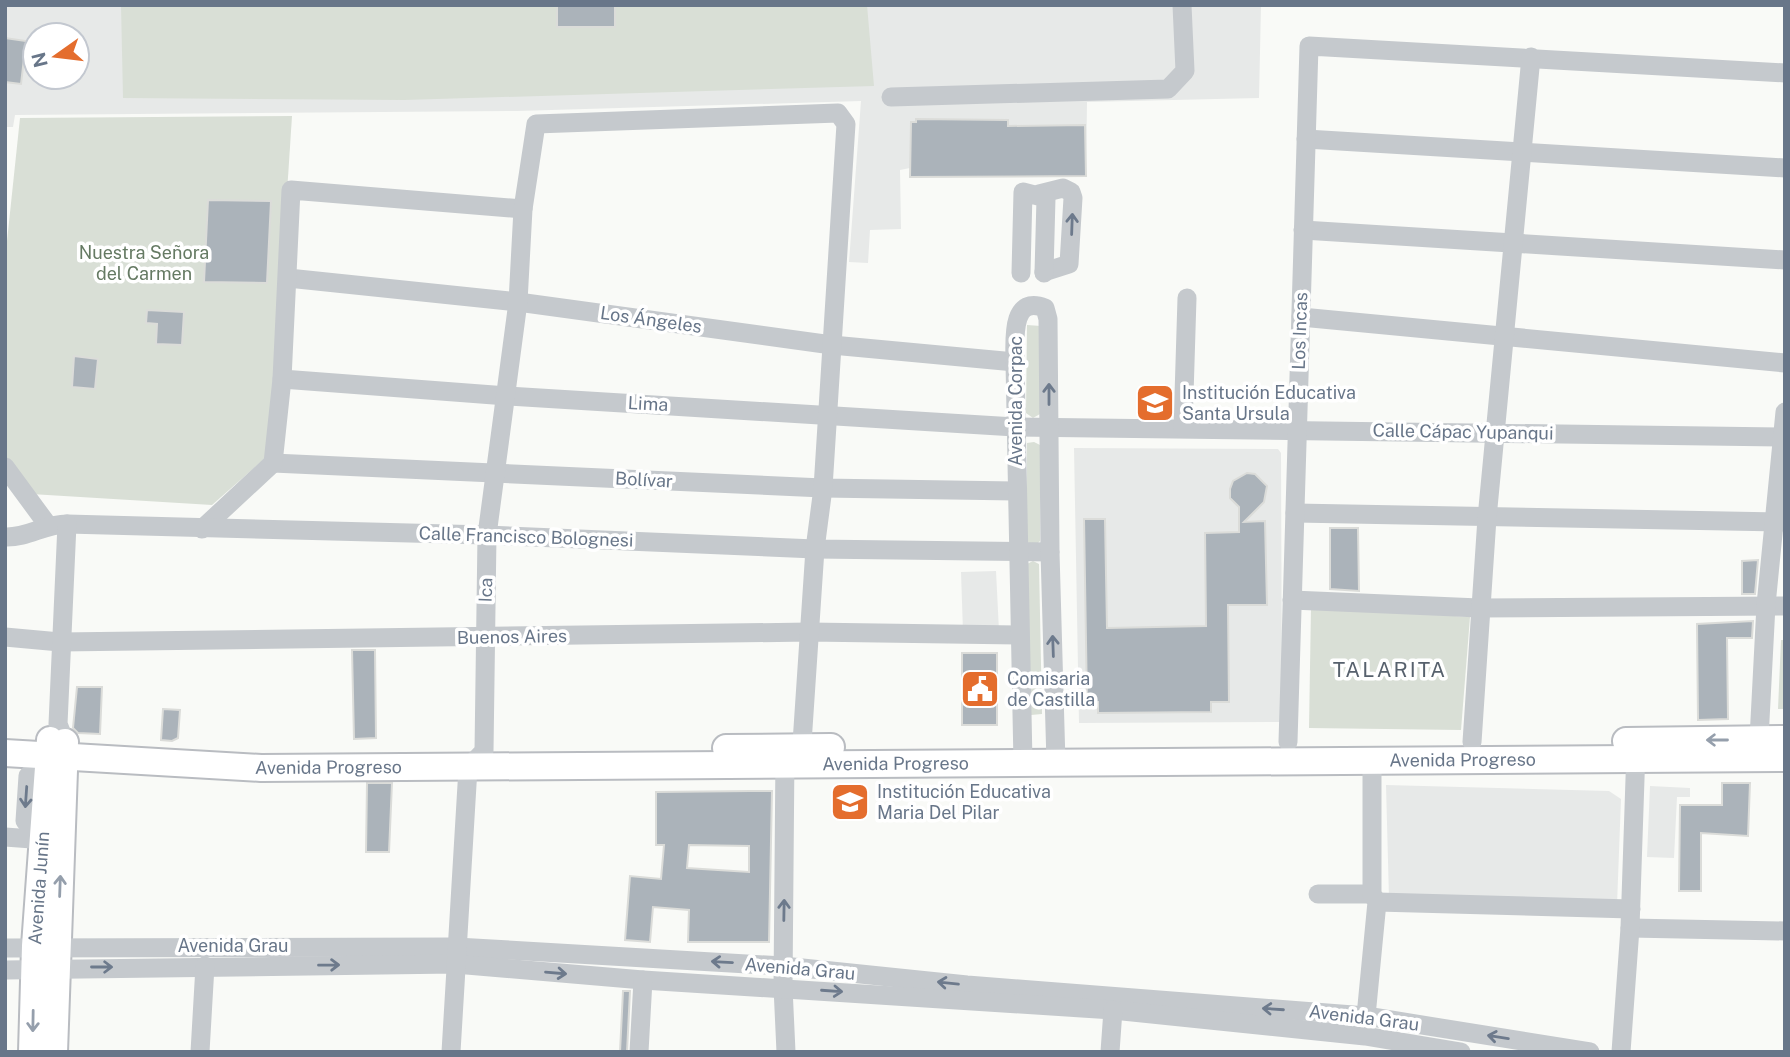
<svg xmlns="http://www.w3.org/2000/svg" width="1790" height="1057" viewBox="0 0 1790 1057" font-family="'Public Sans',sans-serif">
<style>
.built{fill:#e7e9e8;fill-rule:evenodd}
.green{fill:#d9dfd6}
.building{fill:#abb3ba;stroke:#dbdcd9;stroke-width:2;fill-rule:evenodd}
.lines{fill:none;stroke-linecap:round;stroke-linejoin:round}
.major-casing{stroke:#b9bcc1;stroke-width:30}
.minor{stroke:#c5c9cd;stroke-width:19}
.major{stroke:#fff;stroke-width:26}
.oneway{stroke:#6d7a8c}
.oneway2{stroke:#959fac}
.labels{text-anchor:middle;stroke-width:7;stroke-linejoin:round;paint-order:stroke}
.park-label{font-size:18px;fill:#657a63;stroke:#fff}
.street-label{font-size:18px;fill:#687689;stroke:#fff}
.poi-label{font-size:18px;fill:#687689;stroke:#fff;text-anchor:start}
.quarter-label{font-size:21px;letter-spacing:2px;fill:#57616d;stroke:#fff}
</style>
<rect width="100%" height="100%" fill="#f9faf7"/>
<g class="built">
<path d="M 5,5 L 1261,5 L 1259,98 L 1087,102 L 1086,176 L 910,177 L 910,168 L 900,170 L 901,229 L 870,230 L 868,263 L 849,262 L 861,101 L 517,111 L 15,115 L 13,127 L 5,127 ZM 35,35 L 77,35 L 77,77 L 35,77 Z"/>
<polygon points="1074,448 1278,449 1281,453 1282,722 1079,723"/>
<polygon points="996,571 999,631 963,632 961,572"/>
<polygon points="1386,785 1609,791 1621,799 1617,905 1389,899"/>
<polygon points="1650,786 1690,788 1690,797 1677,797 1674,858 1647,857"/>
</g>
<g class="green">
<polygon points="121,5 867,5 874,86 404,100 123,98"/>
<polygon points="292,116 270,454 212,505 31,494 5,457 5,260 20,118"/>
<polygon points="1027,325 1041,326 1040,414 1033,418 1026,413"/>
<polygon points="1034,442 1040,445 1040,541 1036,545 1027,542 1027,443"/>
<polygon points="1033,561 1039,564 1042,714 1031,715 1027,564"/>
<polygon points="1311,607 1470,617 1461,730 1309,728"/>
<polygon points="1781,640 1785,640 1785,709 1778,709"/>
</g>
<g class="building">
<rect x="557" y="5" width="58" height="22"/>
<polygon points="5,38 26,41 21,84 5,82"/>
<polygon points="916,119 1008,120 1008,126 1085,125 1086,176 910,177 911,122 916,122"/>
<polygon points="208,200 271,201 267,283 204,282"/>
<polygon points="147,310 184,312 182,345 156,344 157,324 146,323"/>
<polygon points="74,356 98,359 95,389 72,387"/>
<polygon points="1247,473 1255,474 1267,486 1264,502 1244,522 1265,521 1267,605 1228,605 1229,702 1211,702 1211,712 1098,713 1098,702 1087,703 1084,519 1105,519 1107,628 1206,626 1205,533 1239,532 1239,507 1230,498 1230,489 1233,481"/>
<polygon points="1330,528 1358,528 1359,591 1330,589"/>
<polygon points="1758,560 1755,594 1742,594 1742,561"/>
<polygon points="1753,621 1752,638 1727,638 1728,719 1698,720 1697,624"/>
<polygon points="352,650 375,650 376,738 354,739"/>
<rect x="962" y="653" width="35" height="72"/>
<polygon points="77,687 102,687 100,734 78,733 73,728"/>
<polygon points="163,709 180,710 178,738 172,741 161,740"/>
<polygon points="367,783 392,783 389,852 366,852"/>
<polygon points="1722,783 1750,783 1748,836 1701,833 1701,891 1679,891 1680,805 1722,805"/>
<path d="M 750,791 L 772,791 L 769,942 L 688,942 L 689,910 L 653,907 L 650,942 L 625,940 L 630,876 L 661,879 L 664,845 L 656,845 L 656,792 ZM 689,845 L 749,846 L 749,872 L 687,868 Z"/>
<polygon points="623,991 630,991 627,1052 620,1052"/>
</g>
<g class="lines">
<g class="major-casing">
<g id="major">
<polyline points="1626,741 1785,739"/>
<polyline points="726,748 831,747"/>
<path id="s1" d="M 5,753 L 261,768 L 1785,758"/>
<path id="s2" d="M 32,1052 L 35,946 L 50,740"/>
<polyline points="54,1052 65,742"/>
</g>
</g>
<g class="minor">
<polyline points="891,97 1168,89 1185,71 1182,5"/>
<polyline points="1306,139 1785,168"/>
<polyline points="1039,194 1063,188 1071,192 1073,198 1069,264 1044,272"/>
<polyline points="1303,230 1785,260"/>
<polyline points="1021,273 1023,192 1046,198 1044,273"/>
<polyline points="288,278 518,302 832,345 1015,362"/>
<polyline points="1301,317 1785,363"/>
<polyline points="282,379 507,396 1015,427 1785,437"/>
<polyline points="1183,428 1187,298"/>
<polyline points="273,463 823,488 1015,491"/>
<polyline points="5,467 47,524"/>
<polyline points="1295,513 1785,522"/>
<polyline points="202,529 273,463 282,379 291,190 523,209"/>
<path d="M 5,537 C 28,538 44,524 67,524 L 487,535 L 815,549 L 1050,552"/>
<polyline points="1292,600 1479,608 1785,606"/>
<polyline points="5,637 60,642 809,632 1019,635"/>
<polyline points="1759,739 1766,605 1785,412"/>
<polyline points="65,742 58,724 67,524"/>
<polyline points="1288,742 1309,46 1785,73"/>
<polyline points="1472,742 1487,518 1531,57"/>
<polyline points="785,752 783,987 786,1052"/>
<path d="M 1023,763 L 1015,362 C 1015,342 1010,294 1045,308 L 1048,319 L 1050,552 L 1056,763"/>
<polyline points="5,837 46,840"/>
<polyline points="41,840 25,821 28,776 48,757"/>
<polyline points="1318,894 1372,894"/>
<polyline points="1377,902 1631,909"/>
<polyline points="1630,928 1785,931"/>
<polyline points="5,948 456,947 783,966 967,985 1366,1016 1590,1052"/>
<polyline points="5,970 455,964 643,980 1113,1010 1365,1036 1461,1052"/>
<polyline points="1366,1016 1377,902 1372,894 1372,759"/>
<polyline points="200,1052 205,966"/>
<polyline points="451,1052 468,768 484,751 487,535 518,302 523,209 536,124 838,113 846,124 823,488 815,549 801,758"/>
<polyline points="639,1052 643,980"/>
<polyline points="1110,1052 1113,1010"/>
<polyline points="1621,1052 1630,928 1636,749"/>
</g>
<use href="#major" class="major"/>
</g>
<defs><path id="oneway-shaft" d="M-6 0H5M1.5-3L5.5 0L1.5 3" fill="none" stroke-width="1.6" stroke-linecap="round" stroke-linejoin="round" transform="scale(1.75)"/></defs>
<g class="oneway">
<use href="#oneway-shaft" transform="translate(1072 224) rotate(-88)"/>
<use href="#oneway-shaft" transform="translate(1049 394) rotate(-90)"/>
<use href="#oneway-shaft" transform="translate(1053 646) rotate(-92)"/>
<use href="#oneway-shaft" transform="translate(26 797) rotate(94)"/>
<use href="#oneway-shaft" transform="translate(784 910) rotate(-89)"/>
<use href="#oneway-shaft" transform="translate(722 962) rotate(-177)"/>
<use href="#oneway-shaft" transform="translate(329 965) rotate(-1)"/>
<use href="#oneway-shaft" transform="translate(102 967)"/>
<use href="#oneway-shaft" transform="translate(556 973) rotate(5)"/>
<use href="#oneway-shaft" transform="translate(948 983) rotate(-174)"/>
<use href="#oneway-shaft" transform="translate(832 991) rotate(4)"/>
<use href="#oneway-shaft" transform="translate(1273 1009) rotate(-176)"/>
<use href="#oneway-shaft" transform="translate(1498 1037) rotate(-171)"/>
</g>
<g class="oneway2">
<use href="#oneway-shaft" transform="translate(1717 740) rotate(180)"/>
<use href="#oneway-shaft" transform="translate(60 886) rotate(-88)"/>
<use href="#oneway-shaft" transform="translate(33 1021) rotate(91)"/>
</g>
<defs>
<g id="school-square" transform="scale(2.0125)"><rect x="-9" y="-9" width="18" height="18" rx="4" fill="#e46d2d" stroke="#fff"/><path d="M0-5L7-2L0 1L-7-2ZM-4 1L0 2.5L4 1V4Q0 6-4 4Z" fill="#fff"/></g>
<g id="civic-square" transform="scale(2.0125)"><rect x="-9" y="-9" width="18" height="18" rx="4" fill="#e46d2d" stroke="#fff"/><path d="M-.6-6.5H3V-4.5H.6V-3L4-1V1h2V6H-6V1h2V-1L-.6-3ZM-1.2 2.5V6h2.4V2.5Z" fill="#fff"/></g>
</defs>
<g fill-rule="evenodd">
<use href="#school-square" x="1155" y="403"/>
<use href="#civic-square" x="980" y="689"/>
<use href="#school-square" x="850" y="802"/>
</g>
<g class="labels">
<g class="park-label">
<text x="144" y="259">Nuestra Señora<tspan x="144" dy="21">del Carmen</tspan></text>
</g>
<g class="street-label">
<text transform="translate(651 320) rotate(8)" y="6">Los Ángeles</text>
<text transform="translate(1300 331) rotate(-88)" y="6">Los Incas</text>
<text transform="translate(1016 401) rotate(-90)" y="6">Avenida Corpac</text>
<text transform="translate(648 404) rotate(3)" y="6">Lima</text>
<text transform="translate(1463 432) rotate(1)" y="6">Calle Cápac Yupanqui</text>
<text transform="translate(644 480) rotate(3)" y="6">Bolívar</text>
<text transform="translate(526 537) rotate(2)" y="6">Calle Francisco Bolognesi</text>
<text transform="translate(486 590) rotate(-88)" y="6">Ica</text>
<text transform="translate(512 637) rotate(-1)" y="6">Buenos Aires</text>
<text dy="6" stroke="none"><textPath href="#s1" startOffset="1458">Avenida Progreso</textPath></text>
<text dy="6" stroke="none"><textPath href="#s1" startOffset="891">Avenida Progreso</textPath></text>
<text dy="6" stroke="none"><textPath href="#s1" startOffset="324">Avenida Progreso</textPath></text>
<text dy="6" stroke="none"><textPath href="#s2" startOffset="164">Avenida Junín</textPath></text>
<text x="233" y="952">Avenida Grau</text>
<text transform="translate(800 969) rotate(5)" y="6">Avenida Grau</text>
<text transform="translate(1364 1018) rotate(7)" y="6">Avenida Grau</text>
</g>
<g class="poi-label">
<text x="1182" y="399">Institución Educativa<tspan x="1182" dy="21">Santa Ursula</tspan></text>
<text x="1007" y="685">Comisaria<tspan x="1007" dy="21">de Castilla</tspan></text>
<text x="877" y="798">Institución Educativa<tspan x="877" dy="21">Maria Del Pilar</tspan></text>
</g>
<g class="quarter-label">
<text x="1390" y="677">TALARITA</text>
</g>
</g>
<rect width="1790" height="1057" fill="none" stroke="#687689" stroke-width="14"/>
<g transform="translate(56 56) rotate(256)"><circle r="33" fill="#ffffff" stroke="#c3c8d0" stroke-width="2"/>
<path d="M0-5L12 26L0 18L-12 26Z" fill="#e46d2d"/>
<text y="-10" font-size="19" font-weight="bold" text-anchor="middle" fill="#687689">N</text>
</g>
</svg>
